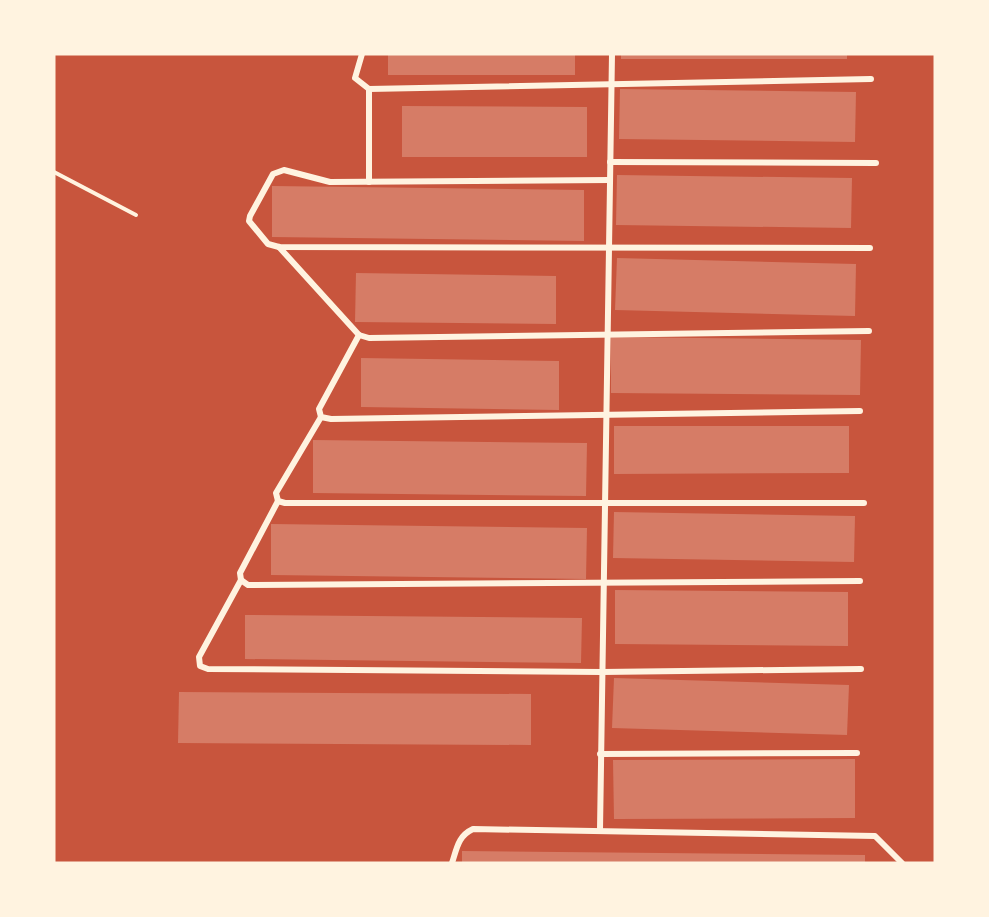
<svg xmlns="http://www.w3.org/2000/svg" width="989" height="917" viewBox="0 0 989 917" font-family="Commissioner,sans-serif">
<style>
.building{fill:#d67c66}
.lines{fill:none;stroke-linecap:round;stroke-linejoin:round}
.path{stroke:#fff3e0;stroke-width:4}
.minor{stroke:#fff3e0;stroke-width:6}
</style>
<rect width="100%" height="100%" fill="#c8553d"/>
<g class="building">
<rect x="388" y="54" width="187" height="21"/>
<rect x="621" y="54" width="226" height="5"/>
<polygon points="620,89 856,92 855,142 619,139"/>
<polygon points="402,106 587,107 587,157 402,157"/>
<polygon points="617,175 852,178 851,228 616,225"/>
<polygon points="272,186 584,190 584,241 272,237"/>
<polygon points="617,258 856,264 855,316 615,310"/>
<polygon points="356,273 556,276 556,324 355,322"/>
<polygon points="611,337 861,340 860,395 611,393"/>
<polygon points="361,358 559,361 559,410 361,407"/>
<polygon points="614,426 849,426 849,473 614,474"/>
<polygon points="313,440 587,443 586,496 313,493"/>
<polygon points="614,512 855,516 854,562 613,558"/>
<polygon points="271,524 587,528 586,579 271,575"/>
<polygon points="615,590 848,592 848,646 615,644"/>
<polygon points="245,615 582,618 581,663 245,659"/>
<polygon points="614,678 849,685 847,735 612,728"/>
<polygon points="179,692 531,694 531,745 178,743"/>
<polygon points="855,759 855,818 614,819 613,760"/>
<polygon points="462,851 865,855 865,863 462,863"/>
</g>
<g class="lines">
<polyline class="path" points="54,172 136,215"/>
<g class="minor">
<polyline points="362,54 355,78 369,89 871,79"/>
<polyline points="369,89 369,182"/>
<polyline points="610,162 876,163"/>
<polyline points="610,180 330,182 284,170 273,174 250,216 249,221 268,244 279,247 870,248"/>
<polyline points="279,247 359,335 369,338 869,331"/>
<polyline points="359,335 319,409 321,417 331,419 860,411"/>
<polyline points="321,417 276,493 278,501 285,503 864,503"/>
<polyline points="278,501 240,573 241,580 248,585 860,581"/>
<polyline points="241,580 199,657 200,666 208,669 602,672 861,669"/>
<polyline points="600,754 857,753"/>
<polyline points="600,830 612,54"/>
<path d="M 452,863 C 457,848 458,836 473,829 L 875,836 L 902,863"/>
</g>
</g>
<rect width="989" height="917" fill="none" stroke="#fff3e0" stroke-width="111"/>
</svg>
